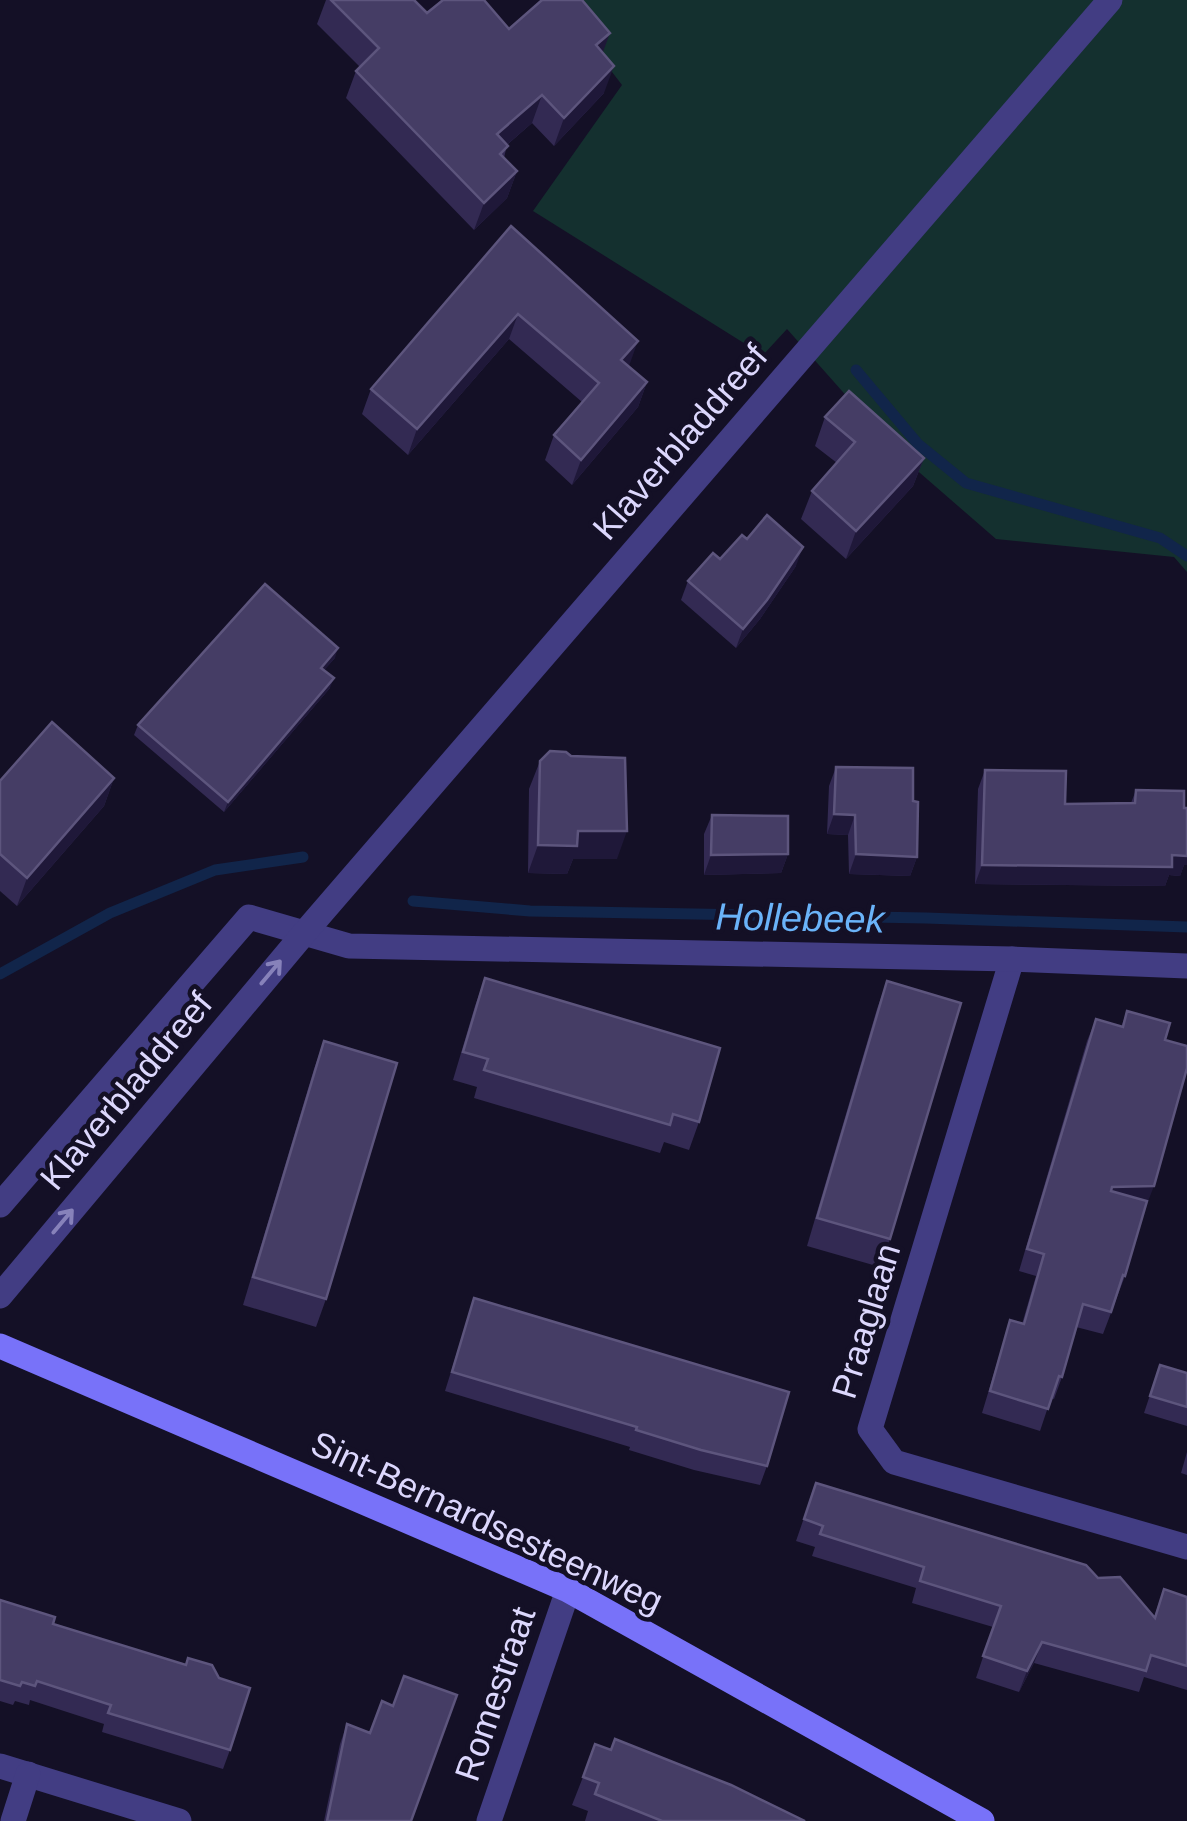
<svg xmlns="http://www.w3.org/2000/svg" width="1187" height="1821" viewBox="0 0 1187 1821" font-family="Helvetica,sans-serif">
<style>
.green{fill:#14302f}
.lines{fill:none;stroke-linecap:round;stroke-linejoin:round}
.stream{stroke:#11254a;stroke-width:11}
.street{stroke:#423d83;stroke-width:25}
.secondary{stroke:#7872f9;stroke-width:25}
.wall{fill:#332a53}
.shaded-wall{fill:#1f1839}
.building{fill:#453d65;stroke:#5d557d;stroke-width:2.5}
.oneway{stroke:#8782ba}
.labels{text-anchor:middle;stroke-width:9;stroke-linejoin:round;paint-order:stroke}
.street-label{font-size:35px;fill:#dcd7fd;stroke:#141026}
.water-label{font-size:38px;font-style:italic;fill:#6ab3f9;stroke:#141026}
</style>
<rect width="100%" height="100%" fill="#141026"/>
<polygon class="green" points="557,0 1187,0 1187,572 1174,557 996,539 897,453 787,329 763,355 533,211 622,85"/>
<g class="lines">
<g class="stream">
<polyline points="856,370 918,444 966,483 1160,538 1187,556"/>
<polyline points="413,901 530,911 926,918 1187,927"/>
<polyline points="0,974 110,913 215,870 303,857"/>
</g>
<g class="street">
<polyline points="1012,959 870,1429 894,1462 1187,1547"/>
<polyline points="0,1205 249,917 349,946 1012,959 1187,966"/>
<polyline points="0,1296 306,931 1110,0"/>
<polyline points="0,1766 179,1821"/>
<polyline points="13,1821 28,1774"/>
<polyline points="489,1821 568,1590"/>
</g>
<polyline class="secondary" points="0,1346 568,1590 982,1821"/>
</g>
<g class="wall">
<polygon points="326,0 414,0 427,13 509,29 603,53 604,93 554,146 532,123 507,145 504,158 517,171 507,198 474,230 346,98 356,71 360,67 317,24"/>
<polygon points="511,226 629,366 647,382 638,407 572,485 545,460 554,435 582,402 509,339 408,455 362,414 371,389"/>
<polygon points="825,417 924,458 913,486 846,559 801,519 812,491 837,463 815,446"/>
<polygon points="747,539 796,566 760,619 736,648 681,600 688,581"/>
<polygon points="335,658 324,670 330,688 224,812 134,735 138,725"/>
<polygon points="540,761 617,859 573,859 567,874 528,873 529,789"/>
<polygon points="836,767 913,801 917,857 910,876 849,874 848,835 827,834 829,786"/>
<polygon points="985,770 1065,804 1131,803 1136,790 1184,865 1180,876 1169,875 1165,886 975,884 978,789"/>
<polygon points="114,778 104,806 17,906 0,891 0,781"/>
<polygon points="712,815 788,854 781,873 704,875 704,834"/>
<polygon points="485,978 699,1122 689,1150 664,1142 660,1153 474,1098 477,1087 453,1080 475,1006"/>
<polygon points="887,981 890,1239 880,1267 807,1246 877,1009"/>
<polygon points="1127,1011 1165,1040 1145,1209 1125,1276 1103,1334 1076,1327 1062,1377 1054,1399 1051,1398 1040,1431 982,1413 1010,1320 1022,1324 1036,1276 1019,1271 1087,1041 1096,1019 1121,1027"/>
<polygon points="324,1041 326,1299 316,1327 243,1305 314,1069"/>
<polygon points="474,1298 767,1466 760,1485 694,1470 629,1450 630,1447 445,1391"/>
<polygon points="1160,1365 1187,1373 1187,1426 1144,1413"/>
<polygon points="1187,1452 1187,1475 1181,1473"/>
<polygon points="816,1483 1098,1578 1154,1617 1164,1589 1187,1597 1187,1690 1144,1677 1139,1692 1034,1663 1019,1692 976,1678 993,1627 912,1603 916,1588 812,1556 815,1547 796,1541"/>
<polygon points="0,1600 53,1624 230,1750 223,1769 102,1732 104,1724 30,1700 29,1705 15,1701 13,1705 0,1701"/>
<polygon points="347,1724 411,1821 324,1821 340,1744"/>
<polygon points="583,1777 805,1821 585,1821 588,1811 572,1805"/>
</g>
<g class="shaded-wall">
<polygon points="610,33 600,60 596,45"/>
<polygon points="614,66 604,93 554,146 564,118"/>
<polygon points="542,95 532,123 487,162 497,134"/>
<polygon points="517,171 507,198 474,230 484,203"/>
<polygon points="518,314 509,339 408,455 417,429"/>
<polygon points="638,341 629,366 621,360"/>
<polygon points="647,382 638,407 572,485 581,460"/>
<polygon points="924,458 913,486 846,559 856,531"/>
<polygon points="803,547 796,566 760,619 736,648 743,629"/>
<polygon points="338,648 335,658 317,678 321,668"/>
<polygon points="334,678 330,688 224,812 228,802"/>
<polygon points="114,778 104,806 17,906 27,878"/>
<polygon points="834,814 855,815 848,835 827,834"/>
<polygon points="578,831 627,831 617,859 573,859 567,874 528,873 538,845"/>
<polygon points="1187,846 1187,865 1184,865 1180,876 1169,875 1165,886 975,884 982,865"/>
<polygon points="788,854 781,873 704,875 711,855"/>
<polygon points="856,854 917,857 910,876 849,874"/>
<polygon points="1154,1186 1145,1209 1104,1209 1112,1187"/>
<polygon points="1042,1642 1034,1663 1019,1692 1027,1671"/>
</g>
<g class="building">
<polygon points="331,0 414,0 427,13 443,0 484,0 509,29 542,0 582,0 610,33 596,45 614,66 564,118 542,95 497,134 508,146 500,154 517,171 484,203 356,71 379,48"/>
<polygon points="511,226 638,341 621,360 647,382 581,460 554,435 599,383 518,314 417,429 371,389"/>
<polygon points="849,391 924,458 856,531 812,491 855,442 825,417"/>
<polygon points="767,515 803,547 767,600 743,629 688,581 713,553 720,559 742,535 747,539"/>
<polygon points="265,584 338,648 321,668 334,678 228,802 138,725"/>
<polygon points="52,722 114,778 27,878 0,854 0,781"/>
<polygon points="550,751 566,752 571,756 625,758 627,831 578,831 577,846 538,845 540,761"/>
<polygon points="836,767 913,768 913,801 918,802 917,857 856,854 855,815 834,814"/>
<polygon points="985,770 1066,771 1065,804 1135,803 1136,790 1184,791 1184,808 1187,808 1187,856 1172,855 1172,867 982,865"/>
<polygon points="712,815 788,816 788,854 711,855"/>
<polygon points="485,978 720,1048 699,1122 673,1114 670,1125 484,1070 488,1059 463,1052"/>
<polygon points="887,981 961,1003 890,1239 817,1218"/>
<polygon points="1127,1011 1170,1023 1165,1040 1187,1046 1187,1068 1154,1186 1112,1187 1111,1191 1147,1201 1125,1276 1123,1275 1111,1312 1083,1304 1062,1377 1059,1376 1048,1409 990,1391 1010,1320 1024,1324 1044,1254 1027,1249 1096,1019 1123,1027"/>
<polygon points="324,1041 397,1063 326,1299 253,1277"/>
<polygon points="474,1298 789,1392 767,1466 701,1450 636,1430 637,1427 452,1372"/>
<polygon points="1160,1365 1187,1373 1187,1407 1150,1396"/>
<polygon points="816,1483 1086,1565 1098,1578 1120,1577 1155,1618 1164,1589 1187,1597 1187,1666 1151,1655 1146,1671 1042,1642 1027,1671 983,1656 1001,1606 920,1581 924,1567 820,1534 823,1526 804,1519"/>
<polygon points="0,1600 55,1617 53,1624 186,1665 188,1658 212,1665 219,1678 250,1688 230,1750 108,1713 111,1705 37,1681 35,1686 22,1682 20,1686 0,1680"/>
<polygon points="404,1676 457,1695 411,1821 327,1821 347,1724 370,1733 382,1701 393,1706"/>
<polygon points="615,1739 731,1785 805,1821 662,1821 595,1794 599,1783 583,1777 595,1744 611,1750"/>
</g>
<defs><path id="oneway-shaft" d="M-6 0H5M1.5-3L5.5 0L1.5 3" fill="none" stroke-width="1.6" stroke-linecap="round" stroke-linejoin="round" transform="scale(2.5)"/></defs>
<g class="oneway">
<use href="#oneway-shaft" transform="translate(271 972) rotate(-50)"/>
<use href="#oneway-shaft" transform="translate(63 1221) rotate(-50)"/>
</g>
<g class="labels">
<g class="street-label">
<text transform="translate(680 442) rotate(-49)" y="12">Klaverbladdreef</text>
<text transform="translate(126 1091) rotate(-50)" y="12">Klaverbladdreef</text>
<text transform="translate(866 1321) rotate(-73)" y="12">Praaglaan</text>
<text transform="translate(487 1522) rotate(25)" y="12">Sint-Bernardsesteenweg</text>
<text transform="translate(495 1694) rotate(-71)" y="12">Romestraat</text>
</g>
<g class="water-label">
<text transform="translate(800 918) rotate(1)" y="13">Hollebeek</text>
</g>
</g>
</svg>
